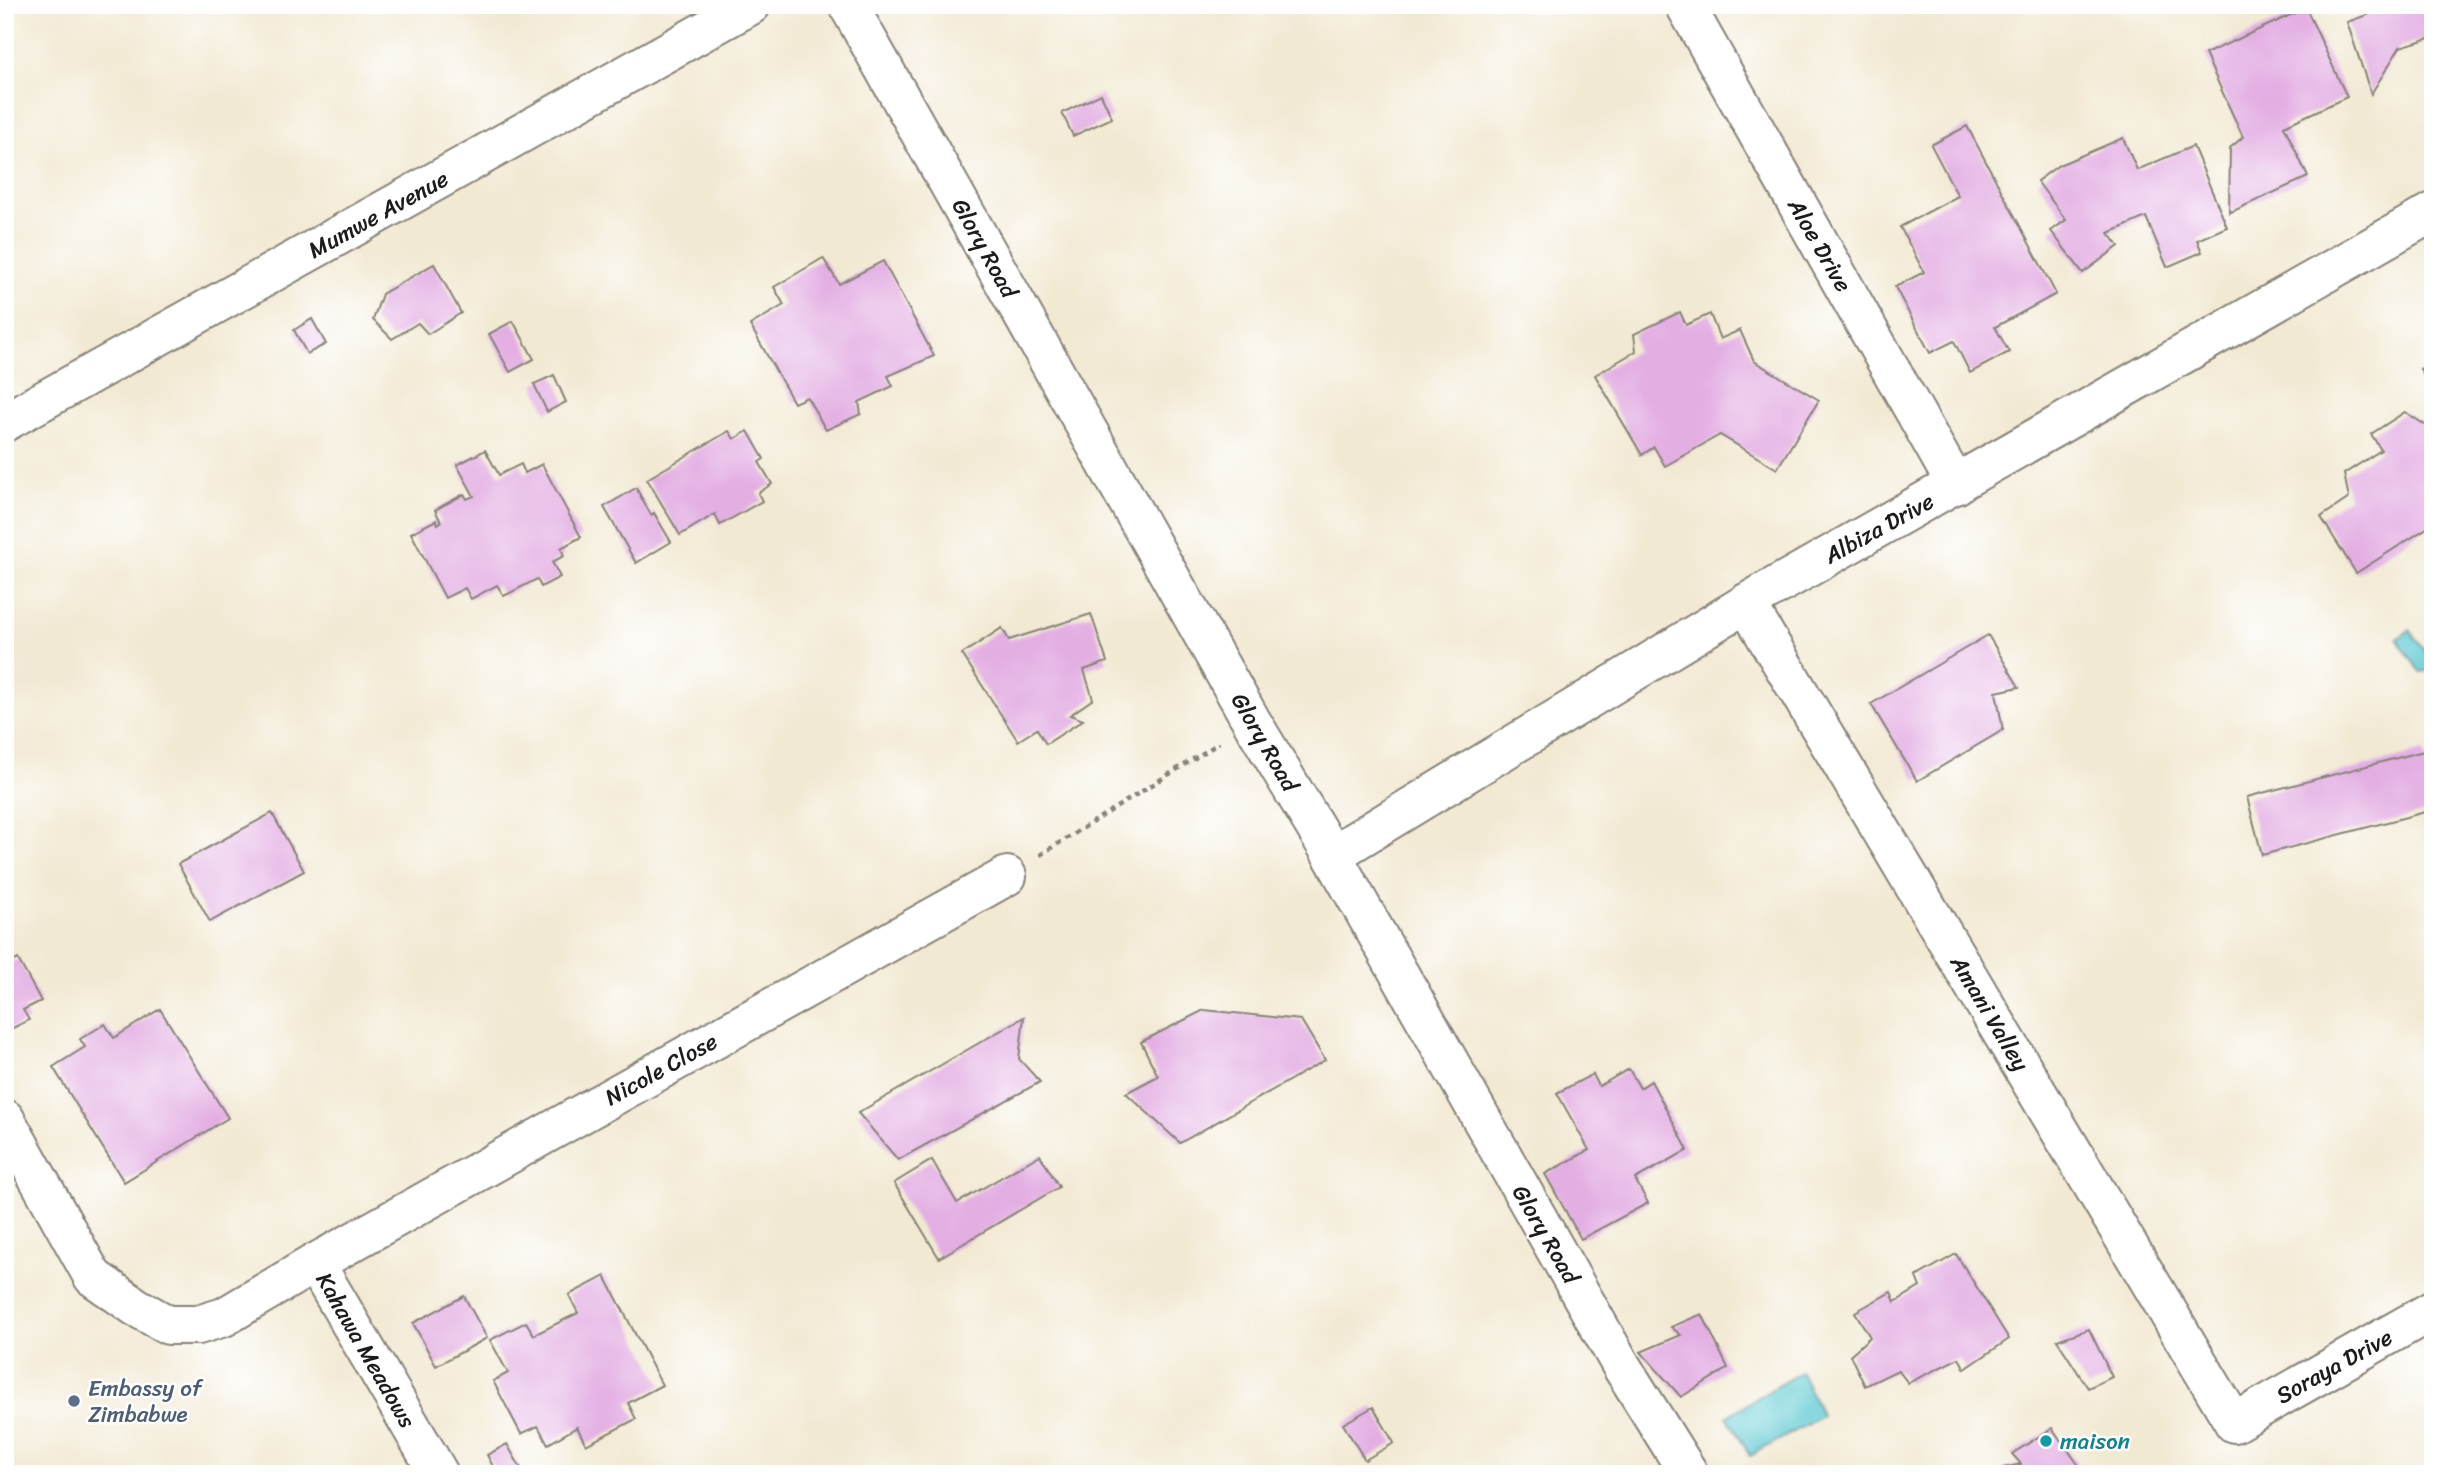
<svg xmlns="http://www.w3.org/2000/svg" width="2438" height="1479" viewBox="0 0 2438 1479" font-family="Sriracha,sans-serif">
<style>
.water{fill:#5cc9d2;stroke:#3c7277;stroke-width:2}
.building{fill:#e3afe3}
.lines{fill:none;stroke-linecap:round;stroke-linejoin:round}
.minor-casing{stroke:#878278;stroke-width:42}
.path{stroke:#878278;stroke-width:4.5;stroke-dasharray:5 5;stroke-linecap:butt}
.minor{stroke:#fff;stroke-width:38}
.service-dot{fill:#5c6f8a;stroke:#fff;stroke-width:2.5}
.culture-dot{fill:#0f9aa8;stroke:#fff;stroke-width:2.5}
.labels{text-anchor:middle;stroke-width:5;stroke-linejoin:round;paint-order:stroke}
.street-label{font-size:23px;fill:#1c1c1c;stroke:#fff}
.service-label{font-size:23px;fill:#4e5e75;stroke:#fff;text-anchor:start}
.culture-label{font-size:23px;fill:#0d838f;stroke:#fff;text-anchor:start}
</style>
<rect width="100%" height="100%" fill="#fff"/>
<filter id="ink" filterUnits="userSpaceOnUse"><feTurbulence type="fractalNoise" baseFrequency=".0143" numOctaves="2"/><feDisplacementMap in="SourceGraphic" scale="14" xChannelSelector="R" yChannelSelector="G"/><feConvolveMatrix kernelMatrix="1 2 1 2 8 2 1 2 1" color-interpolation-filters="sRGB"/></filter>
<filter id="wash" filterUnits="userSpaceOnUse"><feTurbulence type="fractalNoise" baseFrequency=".00686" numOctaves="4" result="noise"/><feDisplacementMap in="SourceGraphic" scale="28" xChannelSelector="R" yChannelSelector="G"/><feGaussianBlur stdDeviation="1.57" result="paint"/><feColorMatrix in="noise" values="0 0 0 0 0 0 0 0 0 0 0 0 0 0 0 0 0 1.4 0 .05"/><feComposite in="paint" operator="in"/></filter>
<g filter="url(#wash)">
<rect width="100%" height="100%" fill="#f2e9d3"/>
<g class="water">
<polygon points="2410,630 2425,651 2433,650 2433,670 2420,672 2397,639"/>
<polygon points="1801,1372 1822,1416 1750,1456 1727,1416"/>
</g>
<g id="blocks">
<g class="building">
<polygon points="2370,5 2433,5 2433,37 2400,47 2371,94 2347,22 2367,15"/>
<polygon points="2306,8 2347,97 2284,126 2308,177 2229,213 2230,148 2243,137 2205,54"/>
<polygon points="1101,94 1112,118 1073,136 1062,113"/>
<polygon points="1967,126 2056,294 1995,327 2009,352 1970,373 1954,341 1930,353 1895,287 1924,272 1900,227 1958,196 1931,145"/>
<polygon points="2123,138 2137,170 2193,146 2227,227 2197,240 2202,252 2167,267 2146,217 2109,233 2119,246 2083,273 2051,231 2066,220 2037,181 2059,165"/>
<polygon points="823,258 839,284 883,261 934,356 888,376 893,386 859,402 861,414 826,430 807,397 794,403 750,325 784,305 774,287"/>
<polygon points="434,264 461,313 428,334 418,323 392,339 373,320 382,294"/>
<polygon points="1680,312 1686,325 1710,314 1720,339 1740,330 1754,361 1819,400 1777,469 1720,435 1665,466 1654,447 1642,455 1595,375 1636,351 1634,334"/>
<polygon points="312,319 326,344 307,354 294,330"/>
<polygon points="513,321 534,359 510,372 489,334"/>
<polygon points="2433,362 2433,392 2420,369"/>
<polygon points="554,375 566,402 547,412 534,384"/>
<polygon points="2405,412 2433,430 2433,524 2356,573 2321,517 2349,498 2344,474 2381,450 2371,434"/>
<polygon points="729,431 734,439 748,431 764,459 759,462 772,484 758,493 762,501 720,525 715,514 680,535 647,479"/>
<polygon points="485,450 499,475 521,464 525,473 542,464 581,537 561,548 564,556 552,562 560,577 541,587 537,579 504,596 497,585 471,599 465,588 445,598 411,533 436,520 438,524 441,522 435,510 464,494 467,499 474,496 457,465"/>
<polygon points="636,488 651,515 654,513 671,542 636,563 604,507"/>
<polygon points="1091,614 1107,662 1084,670 1093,699 1070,715 1083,720 1046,744 1037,729 1018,741 962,654 1002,628 1009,640"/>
<polygon points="1988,635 2019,687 1996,692 2003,730 1917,781 1871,704"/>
<polygon points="2424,751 2433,785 2433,810 2262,855 2247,797"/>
<polygon points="272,813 304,871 210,922 178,864"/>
<polygon points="18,959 41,1001 23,1010 29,1020 5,1032 5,966"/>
<polygon points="160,1009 228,1118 124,1182 53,1067 85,1047 80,1039 105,1024 114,1038"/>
<polygon points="1204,1010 1301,1020 1325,1060 1180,1143 1126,1093 1158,1076 1141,1042"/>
<polygon points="1024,1017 1019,1059 1040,1082 898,1160 858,1113"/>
<polygon points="1629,1069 1640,1088 1651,1081 1688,1150 1635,1179 1648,1203 1581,1239 1545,1174 1589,1150 1557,1093 1593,1074 1599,1086"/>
<polygon points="1040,1155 1059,1187 939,1258 894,1183 932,1160 957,1203"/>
<polygon points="1956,1254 2009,1339 1965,1369 1959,1358 1908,1383 1898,1370 1865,1386 1850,1355 1870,1337 1855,1312 1891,1292 1895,1302 1920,1287 1916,1277"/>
<polygon points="605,1276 662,1385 628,1403 636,1419 586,1445 577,1427 548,1444 538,1426 521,1434 493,1381 508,1373 490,1340 526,1322 534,1335 578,1313 569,1295"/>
<polygon points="464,1296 487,1338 436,1366 413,1323"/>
<polygon points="1702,1314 1728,1368 1681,1397 1641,1352 1681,1335 1671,1327"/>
<polygon points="2089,1329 2112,1377 2088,1388 2057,1340"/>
<polygon points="1373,1407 1394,1443 1365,1460 1343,1424"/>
<polygon points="2052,1428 2085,1474 2001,1474 2003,1468 2021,1464 2012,1454"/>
<polygon points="507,1444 524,1474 497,1474 487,1455"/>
</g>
</g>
</g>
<g filter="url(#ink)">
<use href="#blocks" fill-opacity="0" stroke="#878278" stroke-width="2"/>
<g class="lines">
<g class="minor-casing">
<g id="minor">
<polyline points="848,5 1252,722 1332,855 1622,1367 1689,1474"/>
<polyline points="1685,5 1956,485"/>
<polyline points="5,422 751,5"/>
<polyline points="1746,603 2234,1423 2433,1310"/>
<polyline points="1332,855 1760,595 2433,212"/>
<polyline points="5,1119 93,1277 136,1307 168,1325 198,1325 224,1317 315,1263 1007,876"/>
<polyline points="315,1263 439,1474"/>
</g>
</g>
<polyline class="path" points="1040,855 1219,743"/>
<use href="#minor" class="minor"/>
</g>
</g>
<circle class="service-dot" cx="74" cy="1401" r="7"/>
<circle class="culture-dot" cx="2046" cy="1441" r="7"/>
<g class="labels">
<g class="street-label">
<text transform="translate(378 214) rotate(-29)" y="8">Mumwe Avenue</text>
<text transform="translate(1820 245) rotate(60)" y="8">Aloe Drive</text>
<text transform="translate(985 248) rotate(61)" y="8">Glory Road</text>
<text transform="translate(1879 528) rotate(-29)" y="8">Albiza Drive</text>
<text transform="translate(1265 742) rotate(60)" y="8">Glory Road</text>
<text transform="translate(1990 1013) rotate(59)" y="8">Amani Valley</text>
<text transform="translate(661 1069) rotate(-29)" y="8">Nicole Close</text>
<text transform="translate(1546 1234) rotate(60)" y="8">Glory Road</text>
<text transform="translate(366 1350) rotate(60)" y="8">Kahawa Meadows</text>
<text transform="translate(2334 1366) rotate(-29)" y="8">Soraya Drive</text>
</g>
<g class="service-label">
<text x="88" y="1396">Embassy of<tspan x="88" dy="26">Zimbabwe</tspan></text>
</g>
<g class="culture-label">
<text x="2060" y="1449">maison</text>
</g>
</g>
<rect width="2438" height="1479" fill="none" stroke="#fff" stroke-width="28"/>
</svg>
